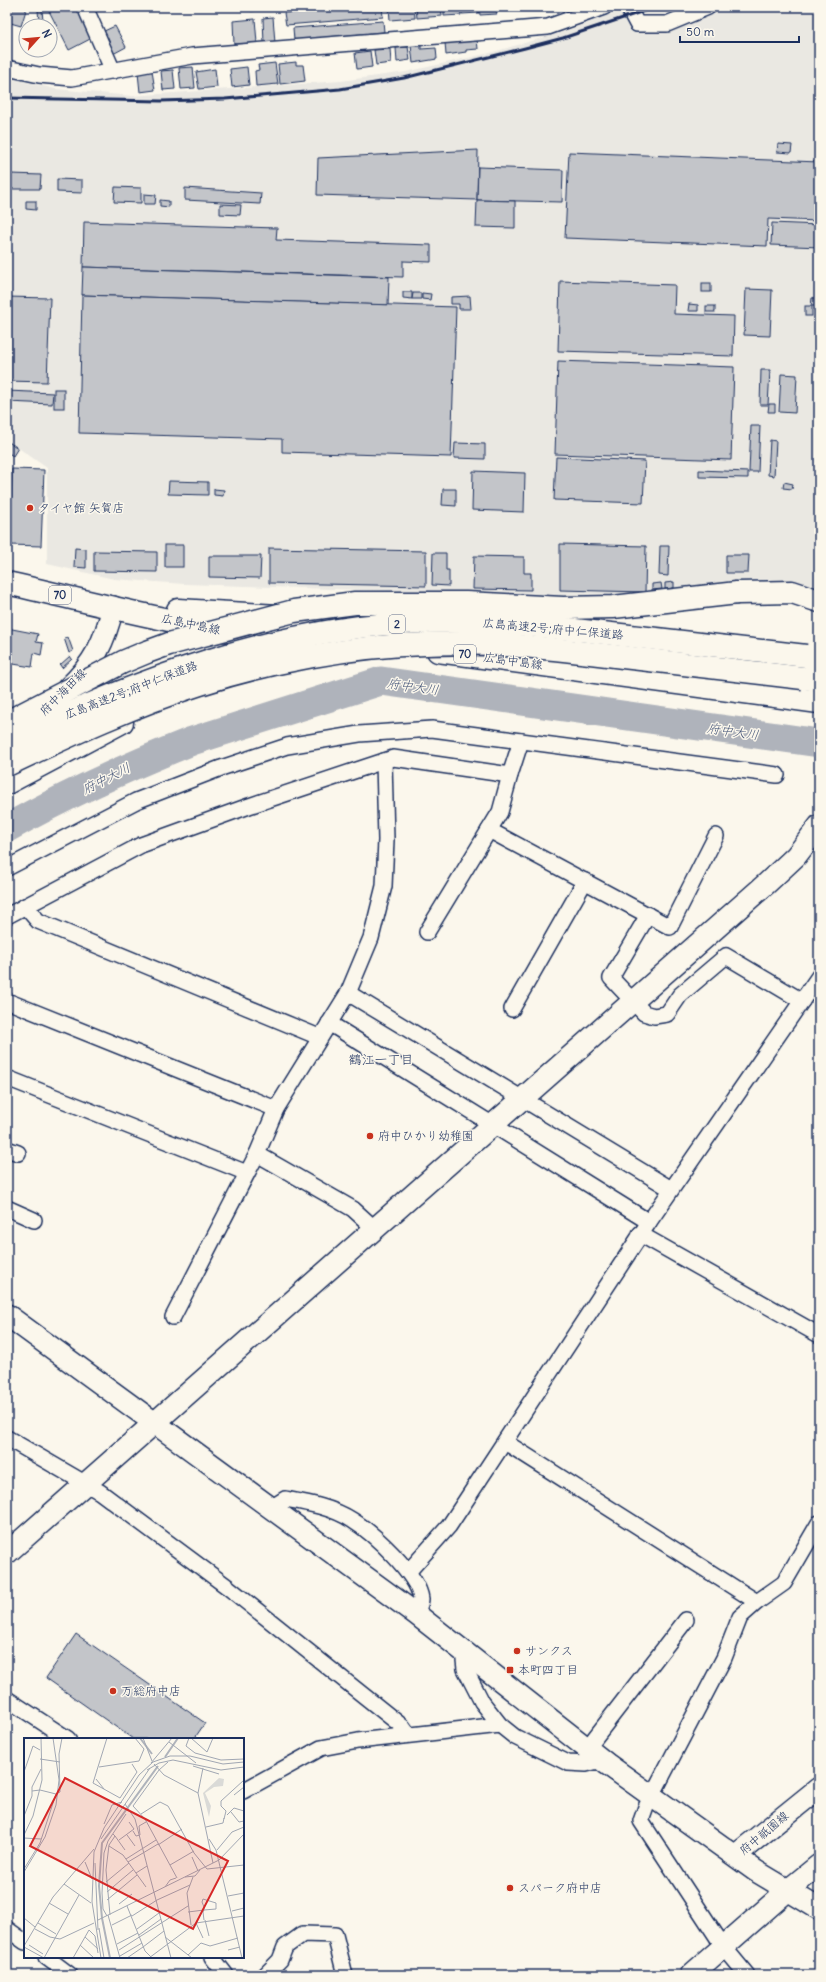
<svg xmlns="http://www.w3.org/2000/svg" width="826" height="1982" viewBox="0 0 826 1982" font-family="Delius,'Klee One',sans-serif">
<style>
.built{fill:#eae8e2}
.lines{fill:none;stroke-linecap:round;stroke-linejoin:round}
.river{stroke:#afb3bb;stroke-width:29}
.building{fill:#c3c5c9;stroke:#1b2f5e}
.street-casing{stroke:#1b2f5e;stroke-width:18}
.secondary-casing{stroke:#1b2f5e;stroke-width:24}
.primary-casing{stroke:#1b2f5e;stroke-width:25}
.highway-casing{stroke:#1b2f5e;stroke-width:25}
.street{stroke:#fbf7ec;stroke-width:15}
.secondary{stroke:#fbf7ec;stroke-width:21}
.primary{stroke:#fbf7ec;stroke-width:22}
.highway{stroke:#fbf7ec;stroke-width:22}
.rail{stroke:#1b2f5e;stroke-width:3}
.highway-bridge-casing{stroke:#1b2f5e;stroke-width:25;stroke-linecap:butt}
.highway-bridge{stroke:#fbf7ec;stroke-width:22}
.poi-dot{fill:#c8321e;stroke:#fbf7ec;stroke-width:1.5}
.labels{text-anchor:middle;stroke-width:3;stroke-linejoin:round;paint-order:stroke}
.shield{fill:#fbf7ec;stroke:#5e6b89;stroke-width:1}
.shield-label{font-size:11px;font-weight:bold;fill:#1b2f5e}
.poi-label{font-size:12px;fill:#1b2f5e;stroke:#fbf7ec;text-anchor:start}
.street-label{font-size:12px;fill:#1b2f5e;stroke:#fbf7ec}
.water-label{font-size:13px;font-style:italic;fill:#47577a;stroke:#fbf7ec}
.neighbourhood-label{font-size:13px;fill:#1b2f5e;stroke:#fbf7ec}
.inset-river{fill:none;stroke:#afb3bb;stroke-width:2}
.inset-road{fill:none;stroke:#a1a7b3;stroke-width:1}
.view{fill:#d62828;fill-opacity:0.15;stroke:#d62828;stroke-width:2}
.inset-edge{fill:none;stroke:#1b2f5e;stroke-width:2}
</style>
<rect width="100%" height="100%" fill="#fbf7ec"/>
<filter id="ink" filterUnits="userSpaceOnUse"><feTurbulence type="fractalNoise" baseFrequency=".025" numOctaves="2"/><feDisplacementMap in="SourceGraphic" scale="8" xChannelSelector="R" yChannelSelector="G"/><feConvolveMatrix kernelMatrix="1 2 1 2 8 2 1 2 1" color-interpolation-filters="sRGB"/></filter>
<g filter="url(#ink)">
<polygon class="built" points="729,7 819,7 819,586 783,580 744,581 676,593 542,596 184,584 114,579 47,564 47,468 7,440 7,77 55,89 132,96 341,81 406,72 490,53 569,30 621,10 631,32 665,33"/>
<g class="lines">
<path class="river" d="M 7,828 C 66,795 129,766 192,741 L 381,681 L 819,743"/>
</g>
<g class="building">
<polygon points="7,7 27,7 21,26 7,22"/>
<polygon points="53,7 76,7 92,38 69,50 48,9"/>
<polygon points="250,7 279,7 279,8 251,11"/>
<polygon points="353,7 382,7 383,17 286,25 284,13"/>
<polygon points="389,7 414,7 415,18 390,20"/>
<polygon points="416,7 441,7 442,16 417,18"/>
<polygon points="444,7 460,7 461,15 444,16"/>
<polygon points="462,7 478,7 479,13 462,14"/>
<polygon points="479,7 496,7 497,14 480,15"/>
<polygon points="498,7 523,7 524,8 498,10"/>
<polygon points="38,10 42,10 43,21 39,22"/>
<polygon points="273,17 275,43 264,44 263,18"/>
<polygon points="255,19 257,43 234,44 233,21"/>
<polygon points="383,21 384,32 294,40 293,28"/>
<polygon points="115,26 126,47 113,54 102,32"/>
<polygon points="477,39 478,49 466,50 466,52 446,55 445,42"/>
<polygon points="411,45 421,45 421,49 436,48 437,59 413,63"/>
<polygon points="408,47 410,60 397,62 396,48"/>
<polygon points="390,49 391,63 376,65 374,50"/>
<polygon points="370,51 372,67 357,69 355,53"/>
<polygon points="296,62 296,65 303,65 305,81 280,84 278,64"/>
<polygon points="275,63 278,84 256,86 255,71 259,70 258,65"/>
<polygon points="193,67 195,88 181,89 179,68"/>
<polygon points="247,67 249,85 232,87 230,69"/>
<polygon points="215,69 217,87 199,89 196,72"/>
<polygon points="173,70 175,89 163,90 161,71"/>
<polygon points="152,71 155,90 140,92 138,73"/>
<polygon points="778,144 792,145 791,153 777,152"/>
<polygon points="478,150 477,200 317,195 318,158"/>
<polygon points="569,152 819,162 819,221 768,219 767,246 565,238"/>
<polygon points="478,167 563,170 562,202 477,200"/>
<polygon points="11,174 41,175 40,189 11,189"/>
<polygon points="57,179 82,180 82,193 57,192"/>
<polygon points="115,187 141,188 141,203 114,202"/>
<polygon points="185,188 261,193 260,204 185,200"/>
<polygon points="144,194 156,195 155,204 144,204"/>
<polygon points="160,200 169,201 169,207 160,206"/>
<polygon points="477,200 515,201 515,228 476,227"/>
<polygon points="26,201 36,201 36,210 26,209"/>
<polygon points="220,204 241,205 240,215 220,214"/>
<polygon points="84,222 277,228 276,240 431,245 431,262 403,261 403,277 83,267"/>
<polygon points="772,223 819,225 819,247 771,245"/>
<polygon points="83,267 389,277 388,305 82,295"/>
<polygon points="560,281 675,285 674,314 734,316 733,356 558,351"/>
<rect x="702" y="283" width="9" height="9"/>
<polygon points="746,289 772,290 770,336 744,335"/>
<polygon points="403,292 412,292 412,299 403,298"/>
<polygon points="413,293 421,293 421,299 412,299"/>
<polygon points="422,293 431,294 430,300 422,299"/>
<polygon points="82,295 456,307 451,457 282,452 282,439 79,433"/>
<polygon points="470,296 471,309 459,309 459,304 451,304 451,297"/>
<polygon points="7,297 50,298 47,382 7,381"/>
<polygon points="812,298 819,298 819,306 811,306"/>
<polygon points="689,304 698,305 698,311 688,311"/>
<rect x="706" y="306" width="9" height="6"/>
<rect x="805" y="306" width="7" height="10"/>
<polygon points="558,361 734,367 731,460 555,454"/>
<polygon points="761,370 770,370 768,405 760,405"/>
<polygon points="781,374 797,375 795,413 779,412"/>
<rect x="54" y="389" width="10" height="19"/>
<polygon points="7,391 53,393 52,404 7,402"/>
<polygon points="769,404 775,404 775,412 768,412"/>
<polygon points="751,426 760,426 758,472 749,472"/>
<polygon points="770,440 776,441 774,476 768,475"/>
<polygon points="7,441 18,448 13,456 7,452"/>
<polygon points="455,443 485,444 485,459 454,458"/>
<polygon points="556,457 645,461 643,503 554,500"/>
<polygon points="12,469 44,470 41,546 10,545"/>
<polygon points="699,470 748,472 748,478 699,477"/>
<polygon points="473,471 525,473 524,512 472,510"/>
<polygon points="169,481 208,482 208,495 168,494"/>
<polygon points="784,482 793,484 792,489 783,488"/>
<polygon points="214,489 224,490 223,496 214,495"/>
<polygon points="443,489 456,489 456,506 442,505"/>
<polygon points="560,544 646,546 645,592 560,590"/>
<rect x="165" y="545" width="18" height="22"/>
<polygon points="660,546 669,546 668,576 659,575"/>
<polygon points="75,548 86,549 86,568 74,567"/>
<polygon points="269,548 426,551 426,586 269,583"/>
<polygon points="94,551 157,552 157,572 94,571"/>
<polygon points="433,553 446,553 446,570 449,570 449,586 432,585"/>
<polygon points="726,555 749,555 748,573 726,573"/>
<polygon points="209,556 261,556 260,578 209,577"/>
<polygon points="474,556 524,557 524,573 531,573 531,590 473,589"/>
<polygon points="674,582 674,588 665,589 665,583"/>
<polygon points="661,583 662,589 652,590 652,584"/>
<polygon points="7,628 38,634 36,642 43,643 41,655 34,653 32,667 7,663"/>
<polygon points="68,637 73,651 69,653 64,638"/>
<polygon points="70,656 72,659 62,668 60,665"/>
<polygon points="76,1634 205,1723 194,1739 133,1739 46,1678"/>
</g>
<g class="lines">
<g class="street-casing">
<g id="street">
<polyline points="85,7 113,71"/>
<polyline points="628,7 637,24 667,24 708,7"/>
<polyline points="7,68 39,75 72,78 192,56 548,27 604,7"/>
<polyline points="489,830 670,927 716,836"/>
<polyline points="7,868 136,801 221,768 287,746 359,734 432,729 777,775"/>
<polyline points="25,906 38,921 319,1037"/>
<polyline points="648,915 611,978 644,1013 654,1016 667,1014 680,995 726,956 802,1001"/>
<polyline points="7,916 141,845 249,806 393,758 510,775 521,741"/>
<polyline points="427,932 500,812 510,775"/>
<polyline points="348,993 671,1189"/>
<polyline points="7,1001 276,1109"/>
<polyline points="512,1009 585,881"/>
<polyline points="329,1023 649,1222"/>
<polyline points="7,1078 247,1173"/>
<polyline points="7,1149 18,1153"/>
<polyline points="257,1154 353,1209 375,1229"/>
<polyline points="7,1208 34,1220"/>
<polyline points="640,1234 819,1335"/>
<polyline points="173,1317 257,1154 276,1109 348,993 371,938 384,886 386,840 384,761"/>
<polyline points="7,1438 100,1492 229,1588 403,1727 408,1734"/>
<polyline points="505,1442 757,1602"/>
<path d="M 271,1508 L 285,1499 C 307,1503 332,1507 352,1520 C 373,1533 418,1574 421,1599 C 421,1604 418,1609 416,1614"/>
<polyline points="408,1572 449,1526 649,1222 819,976"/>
<polyline points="463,1651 465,1669 482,1702 500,1725 515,1737 568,1763 586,1764 602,1760"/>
<polyline points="7,1699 68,1739"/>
<polyline points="587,1748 686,1620"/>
<polyline points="243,1791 321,1748 358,1741 500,1725"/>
<polyline points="7,1929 25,1942"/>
<polyline points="46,1957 70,1975"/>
<polyline points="212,1957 226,1975"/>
<polyline points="265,1975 280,1960 285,1947 303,1934 335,1935 345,1975"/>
<polyline points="747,1975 723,1946 641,1821 646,1807 724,1658 740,1617 757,1602 784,1583 819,1523"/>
</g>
</g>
<g class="secondary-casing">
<g id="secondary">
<path d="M 68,688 C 94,664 105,641 113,607"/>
<polyline points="7,1315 416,1614 607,1764 756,1871 819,1909"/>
<polyline points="7,1553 766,884 796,856 819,826"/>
<polyline points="736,1855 819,1788"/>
<polyline points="691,1975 787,1891 819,1865"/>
</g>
</g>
<g class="primary-casing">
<g id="primary">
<path d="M 7,583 C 100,604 193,630 288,638"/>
<polyline points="178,610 365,621"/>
<polyline points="438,651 819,702"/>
<polyline points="781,661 819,667"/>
</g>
</g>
<g class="highway-casing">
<g id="highway">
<polyline points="737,593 792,592 819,601"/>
<polyline points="803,678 819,680"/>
<polyline points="7,783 122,722"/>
</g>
</g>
<use href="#street" class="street"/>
<use href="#secondary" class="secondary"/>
<use href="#primary" class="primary"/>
<use href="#highway" class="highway"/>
<polyline class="rail" points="7,98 161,101 225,99 340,89 404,78 525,48 563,38 656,7"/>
<g class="highway-bridge-casing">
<g id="highway-bridge">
<polyline points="7,722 123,662 147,652 169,644 294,611 355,603 466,603 563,608 613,607 737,593"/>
<path d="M 7,742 C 136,680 280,626 424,622 C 493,620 561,628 630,636 C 688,643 747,649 806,656"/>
<path d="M 7,765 C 70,735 134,705 200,684 C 271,661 352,646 426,644 C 492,641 558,649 623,657 C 683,664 743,671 803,678"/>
</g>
</g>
<use href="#highway-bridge" class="highway-bridge"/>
</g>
</g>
<g class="poi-dot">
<circle cx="30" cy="508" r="4"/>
<circle cx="370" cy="1136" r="4"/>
<circle cx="517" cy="1651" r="4"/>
<rect x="506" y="1666" width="8" height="8" rx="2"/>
<circle cx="113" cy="1691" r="4"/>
<circle cx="510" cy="1888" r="4"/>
</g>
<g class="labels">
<g class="shield">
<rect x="49" y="586" width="22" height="18" rx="3"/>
<rect x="389" y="615" width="16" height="18" rx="3"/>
<rect x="454" y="645" width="22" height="18" rx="3"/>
</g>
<g class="shield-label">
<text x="60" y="599">70</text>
<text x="397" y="628">2</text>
<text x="465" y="658">70</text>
</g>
<g class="poi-label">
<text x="38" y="512">タイヤ館 矢賀店</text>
<text x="378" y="1140">府中ひかり幼稚園</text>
<text x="525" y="1655">サンクス</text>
<text x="518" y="1674">本町四丁目</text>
<text x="121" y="1695">万総府中店</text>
<text x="518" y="1892">スパーク府中店</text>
</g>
<g class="street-label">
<text transform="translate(191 624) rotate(12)" y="4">広島中島線</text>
<text transform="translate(553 629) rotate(5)" y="4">広島高速2号;府中仁保道路</text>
<text transform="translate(513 661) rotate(8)" y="4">広島中島線</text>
<text transform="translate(131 690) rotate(-21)" y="4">広島高速2号;府中仁保道路</text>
<text transform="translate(63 692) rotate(-45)" y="4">府中海田線</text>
<text transform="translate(764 1833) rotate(-40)" y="4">府中祇園線</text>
</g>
<g class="water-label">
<text transform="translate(413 686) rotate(8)" y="5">府中大川</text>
<text transform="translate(733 731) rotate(8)" y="5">府中大川</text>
<text transform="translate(106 778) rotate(-27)" y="5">府中大川</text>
</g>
<g class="neighbourhood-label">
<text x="381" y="1064">鶴江一丁目</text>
</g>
</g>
<g transform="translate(24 1738)">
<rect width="220" height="220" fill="#fbf7ec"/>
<path d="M 195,40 L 200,41 L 199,48 L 190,49 L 181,55 L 187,68 L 185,79 L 179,55 Z" fill="#dadad7"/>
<path class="inset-river" d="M 116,0 L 128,16M 141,19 L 154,0M 86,220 L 78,180 L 75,148 L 78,105 L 134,28"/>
<path class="inset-road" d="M 83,0 L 69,45 L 96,60 L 113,34 L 108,26M 119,0 L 128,23M 165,0 L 162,8 L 171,15 L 197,22 L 220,21M 167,0 L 183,14M 145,4 L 172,25M 183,14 L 189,0M 16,21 L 36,24M 144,24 L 135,32 L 109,68 L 121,81 L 153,140M 127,25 L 148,0M 130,26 L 140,37 L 174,55 L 189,125 L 195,122M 169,28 L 195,36M 75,29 L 115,23 L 120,11 L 111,0M 123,32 L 135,25 L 149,22 L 197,32 L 220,29M 0,34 L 9,8 L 16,12M 72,41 L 80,51M 8,53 L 16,52 L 32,56M 174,55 L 179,30M 210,57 L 220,49M 101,66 L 111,81 L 147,220M 207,74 L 215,84 L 220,83M 117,76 L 136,64 L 144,68 L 170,115 L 183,131 L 220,127M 203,77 L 210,70 L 220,73M 0,78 L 8,58 L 8,49 L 17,31M 200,81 L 202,73 L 197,68 L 197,63 L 220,42M 80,86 L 88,67 L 98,64M 182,89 L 199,85 L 200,80M 109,93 L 112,98 L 116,97 L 115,88 L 122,84M 0,97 L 9,78 L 18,42 L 17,0M 103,97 L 111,108M 91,98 L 101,112M 0,100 L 17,101M 77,101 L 126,30M 185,101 L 192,112 L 218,220M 95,102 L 110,91 L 105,84M 134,107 L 158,91M 85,108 L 99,117 L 122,149M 193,112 L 208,94 L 220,89M 168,119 L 174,133M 102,121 L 132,102M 195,122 L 220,96M 61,124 L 68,141M 104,124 L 134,106M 71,125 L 74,192M 146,127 L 170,113M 0,131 L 16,105 L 32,56 L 36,54 L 35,16 L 38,0M 0,134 L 21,99 L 32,67 L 35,42 L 29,0M 112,135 L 123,128M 161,139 L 171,138 L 176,132M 82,144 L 105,125M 40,146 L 67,165M 141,149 L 146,142 L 152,140M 83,154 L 109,132M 204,158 L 220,155M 83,162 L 113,137M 25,165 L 44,176M 95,166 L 108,156M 103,168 L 121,213 L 128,220M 208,173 L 220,170M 164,174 L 180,172 L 192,171 L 192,165 L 179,161 L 178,164 L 180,169 L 180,172 L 179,174 L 180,182M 84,177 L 96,220M 86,177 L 82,132 L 85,107 L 91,98 L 89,96M 83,178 L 79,171 L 78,155 L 80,115 L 84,103 L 102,76M 108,178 L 133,162 L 166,147M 0,180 L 11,189M 74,182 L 189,125M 181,182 L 185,198M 14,185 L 32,196M 172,185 L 179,200M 88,187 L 108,177M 167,187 L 163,155 L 169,139M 75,190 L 80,220M 11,191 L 26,199 L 36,201 L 70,185M 113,191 L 135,175M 115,197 L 137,181M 61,199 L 74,211M 141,199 L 168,220M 93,206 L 114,195M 5,207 L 19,216M 56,207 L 70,220M 0,208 L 29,159 L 70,111M 0,209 L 20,220M 119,209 L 140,193M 95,212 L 164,168M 204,212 L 216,209M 164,217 L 177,205 L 186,208 L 214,200M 96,218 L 118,205M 20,220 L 55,157M 49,220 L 65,192 L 71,198 L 74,215M 77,220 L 68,164 L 70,114 L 80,90 L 115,37 L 129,24 L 146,18 L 166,18 L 199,26 L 220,24M 103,220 L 119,209M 125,220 L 172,185 L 220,178"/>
<path class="view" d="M 41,40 L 204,123 L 169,191 L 6,108 Z"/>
<rect width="220" height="220" class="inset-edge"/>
</g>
<rect width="826" height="1982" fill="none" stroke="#fbf7ec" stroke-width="24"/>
<rect x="12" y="12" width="802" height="1958" fill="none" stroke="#1b2f5e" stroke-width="1.5" filter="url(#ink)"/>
<g transform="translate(38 38) rotate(63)"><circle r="19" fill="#fbf7ec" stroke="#a1a7b3"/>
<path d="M0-3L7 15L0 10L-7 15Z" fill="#c8321e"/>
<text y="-6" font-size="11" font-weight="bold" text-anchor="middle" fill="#1b2f5e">N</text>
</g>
<path d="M680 36v6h119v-6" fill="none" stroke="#1b2f5e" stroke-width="2"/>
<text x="686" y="36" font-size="12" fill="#1b2f5e" stroke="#fbf7ec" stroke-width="3" paint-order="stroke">50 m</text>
</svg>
